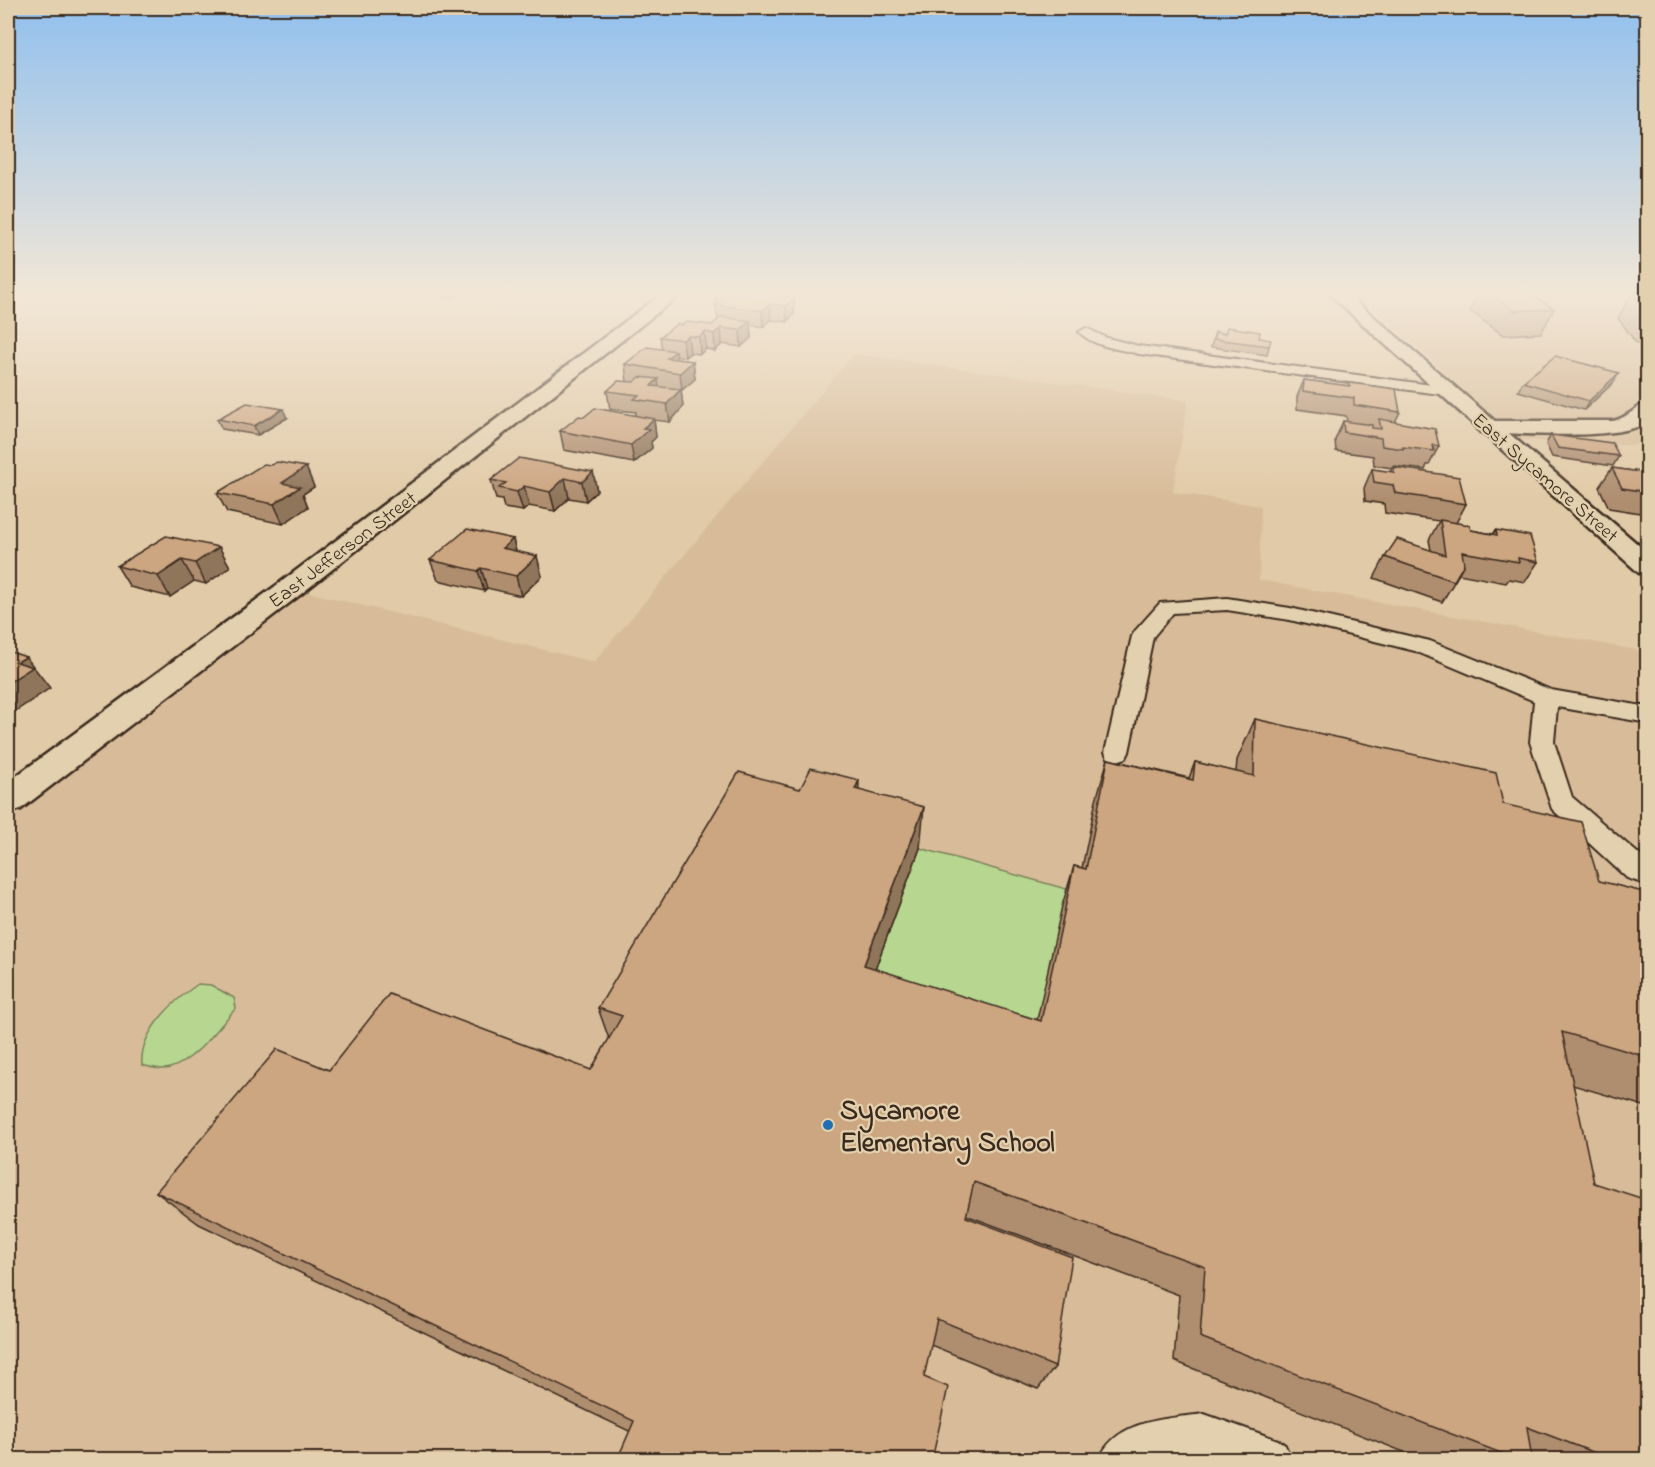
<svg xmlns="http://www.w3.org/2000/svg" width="1655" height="1467" viewBox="0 0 1655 1467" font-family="'Indie Flower',sans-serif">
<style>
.built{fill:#d8bc99}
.green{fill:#b7d791;stroke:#798058;stroke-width:1.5}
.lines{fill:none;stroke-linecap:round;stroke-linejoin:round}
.lane-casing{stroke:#3b2a1e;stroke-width:4}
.street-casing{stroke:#3b2a1e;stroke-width:5}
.secondary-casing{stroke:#3b2a1e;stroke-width:5}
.lane{fill:#e3d0ae;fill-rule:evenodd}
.street{fill:#e3d0ae;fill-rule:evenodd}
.secondary{fill:#e3d0ae;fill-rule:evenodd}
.wall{fill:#af8e6f;stroke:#3b2a1e;stroke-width:1.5}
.shaded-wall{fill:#8f745a;stroke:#3b2a1e;stroke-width:1.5}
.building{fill:#cca581;stroke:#3b2a1e;stroke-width:1.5}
.poi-dot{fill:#1f6fb2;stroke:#e3d0ae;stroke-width:2}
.labels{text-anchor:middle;stroke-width:4.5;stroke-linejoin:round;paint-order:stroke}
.far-street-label{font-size:20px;fill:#3b2a1e;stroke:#e3d0ae}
.near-poi-label{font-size:28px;font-weight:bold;fill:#3b2a1e;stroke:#e3d0ae;text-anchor:start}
</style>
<rect width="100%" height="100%" fill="#e1caa7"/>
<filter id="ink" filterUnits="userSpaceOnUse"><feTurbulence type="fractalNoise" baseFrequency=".0167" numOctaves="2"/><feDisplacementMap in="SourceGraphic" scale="12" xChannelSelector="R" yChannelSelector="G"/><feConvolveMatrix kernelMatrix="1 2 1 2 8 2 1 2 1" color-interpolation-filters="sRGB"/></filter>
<g filter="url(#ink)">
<g class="built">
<polygon points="1356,293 1647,293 1647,446 1520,440"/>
<polygon points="854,354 1188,401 1173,492 1261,506 1259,580 1647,652 1647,1459 25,1460 8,1449 8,800 291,588 594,662"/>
</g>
<g class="green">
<polygon points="920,848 1077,892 1029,1059 862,1004"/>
<path d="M 198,984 L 211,985 L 234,998 L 236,1008 C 219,1027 195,1061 170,1068 C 161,1071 151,1067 142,1065 C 139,1032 173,1001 198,984 Z"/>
</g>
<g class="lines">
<g class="lane-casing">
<g id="lane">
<path d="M 1086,328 L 1107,338 L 1139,346 L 1447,387 L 1454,391 L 1447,395 L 1139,354 C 1120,349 1094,347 1079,332 Z"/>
<polygon points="1227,598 1290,608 1430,641 1551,690 1648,707 1648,723 1557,707 1554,742 1572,797 1648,862 1648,885 1627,878 1552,809 1530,742 1534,701 1415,651 1290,620 1227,610 1173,613 1153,637 1129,752 1126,758 1117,761 1108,758 1105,752 1132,636 1135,631 1160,603"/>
<path d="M 1204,1414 L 1278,1440 L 1285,1445 L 1292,1460 L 1210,1460 L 1204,1458 L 1099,1460 C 1116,1419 1166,1419 1204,1414 Z"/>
</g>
</g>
<g class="street-casing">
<path id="street" d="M 1648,403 L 1648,422 C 1618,441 1526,433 1488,433 L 1480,432 L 1477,427 L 1480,422 L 1488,421 L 1613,421 C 1630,417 1635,406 1648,403 Z"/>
</g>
<g class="secondary-casing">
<g id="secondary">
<polygon points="663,293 682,293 301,594 21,809 8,813 8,782 281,582"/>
<polygon points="1328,293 1346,293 1648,553 1648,575 1639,573"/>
</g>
</g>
<use href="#lane" class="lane"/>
<use href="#street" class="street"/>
<use href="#secondary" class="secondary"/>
</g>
<g class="wall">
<polygon points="421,293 460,293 452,298"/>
<polygon points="722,293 780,293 781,297 794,298 794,314 787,322 771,320 763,327 750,325 751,338 741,347 722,344 715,351 706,349 700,354 690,353 685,357 676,356 676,359 693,361 695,379 682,390 681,390 683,407 670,422 654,420 656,437 651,442 652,448 634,463 564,450 560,431 584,417 636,415 636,412 610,409 607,391 627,382 625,364 662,349 660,337 682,325 712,325 718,321 715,299"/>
<polygon points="1478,293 1529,293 1554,309 1541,333 1503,335 1470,311"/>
<polygon points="1632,294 1647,296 1647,344 1636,343 1618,318"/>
<polygon points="1215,332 1259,338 1269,346 1267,355 1211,347"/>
<polygon points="1304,380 1348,386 1349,383 1400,412 1395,422 1439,446 1429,465 1427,465 1425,470 1395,466 1395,467 1466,504 1456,523 1471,530 1493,534 1496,530 1538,562 1525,582 1509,579 1506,583 1459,574 1442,602 1374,578 1385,557 1431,550 1429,540 1439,521 1385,513 1384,504 1365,501 1364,488 1372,469 1390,472 1392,468 1374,465 1373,456 1336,451 1335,440 1343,421 1347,422 1346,416 1297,409 1297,397"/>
<polygon points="1523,382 1614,382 1584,410 1518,391"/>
<polygon points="287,418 258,435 222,429 217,419"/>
<polygon points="1551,435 1619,456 1613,466 1552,457 1546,444"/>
<polygon points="271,465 306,467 314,487 303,494 308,507 283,524 227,512 217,493"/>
<polygon points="1612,468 1647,473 1647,514 1609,508 1599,487"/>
<polygon points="593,472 597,491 586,501 569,498 555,511 529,506 523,511 504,508 502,500 496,499 491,480"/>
<polygon points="219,547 230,567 206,584 194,581 170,597 130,587 117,566"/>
<polygon points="516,551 542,576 521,596 487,588 484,591 438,580 430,560"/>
<polygon points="1255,719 1503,804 1599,881 1647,893 1647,1107 1573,1085 1647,1460 1424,1460 1174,1361 1179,1295 966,1215 966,1217 1055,1367 1038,1389 931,1345 629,1431 199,1224 156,1192 329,1070 591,1070 609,1039 598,1008 800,789 859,790 920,848 875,969 1037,1020 1062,906 1074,866 1082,868 1096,800 1108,759 1189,778 1195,762 1236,772 1237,760"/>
</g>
<g class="shaded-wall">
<polygon points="451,293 460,293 452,298"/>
<polygon points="794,298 794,314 787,322 786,306"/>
<polygon points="770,304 771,320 763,327 762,311"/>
<polygon points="750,321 751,338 741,347 740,330"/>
<polygon points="721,328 722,344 715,351 714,334"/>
<polygon points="705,332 706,349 700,354 699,337"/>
<polygon points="688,336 690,353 685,357 683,340"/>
<polygon points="676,351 677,368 667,358"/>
<polygon points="693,361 695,379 682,390 680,373"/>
<polygon points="1619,373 1614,382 1584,410 1589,401"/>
<polygon points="658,379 660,397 651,386"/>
<polygon points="681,389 683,407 670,422 667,404"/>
<polygon points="283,409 287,418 258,435 254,426"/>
<polygon points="654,419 656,437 651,442 652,448 634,463 631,445 643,428"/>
<polygon points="306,467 314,487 303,494 308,507 283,524 274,504 282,483"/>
<polygon points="593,472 597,491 586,501 582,482"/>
<polygon points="565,478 569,498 555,511 550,492"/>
<polygon points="524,486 529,506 523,511 517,492"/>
<polygon points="513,539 518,559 502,548"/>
<polygon points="219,547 230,567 206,584 195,563"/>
<polygon points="537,556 542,576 521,596 516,576"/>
<polygon points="182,560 194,581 170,597 158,576"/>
<polygon points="481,568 487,588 484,591 478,571"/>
<polygon points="26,657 50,688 8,716 8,683 17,662"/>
<polygon points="859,780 858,821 855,789"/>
<polygon points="924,807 920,848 862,1004 864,965"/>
</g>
<g class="building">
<polygon points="722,293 780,293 777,296 794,298 786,306 770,304 762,311 716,305 723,300 715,299"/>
<polygon points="1489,293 1529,293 1554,309 1515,311"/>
<polygon points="1632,294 1647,296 1647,314"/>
<polygon points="721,317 750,321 740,330 721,328 714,334 705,332 699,337 688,336 683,340 660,337 677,324 682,325 686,322 712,325"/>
<polygon points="1227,327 1260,332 1259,338 1271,340 1269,346 1214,339 1215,332 1225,334"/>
<polygon points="647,347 676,351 667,358 693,361 680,373 625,364"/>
<polygon points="1555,356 1619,373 1589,401 1523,382"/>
<polygon points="640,377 658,379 651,386 681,389 667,404 634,399 639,395 607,391 618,381 634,382"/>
<polygon points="1304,380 1350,386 1349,383 1396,389 1400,412 1354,405 1354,398 1303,391"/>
<polygon points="247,403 283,409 254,426 217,419"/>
<polygon points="595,408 654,419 643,428 649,429 631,445 560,431 579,416 584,417"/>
<polygon points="1379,419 1435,429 1439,446 1433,445 1434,451 1403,447 1403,449 1382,446 1381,438 1344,432 1343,421 1372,425 1372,428 1381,429"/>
<polygon points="1551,435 1612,443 1619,456 1558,448"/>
<polygon points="519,458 593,472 582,482 565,478 550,492 524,486 517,492 499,488 506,483 491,480"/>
<polygon points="277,462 306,467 282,483 300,487 274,504 217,493 264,464 271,465"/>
<polygon points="1393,467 1459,477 1466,504 1395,493 1393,485 1374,482 1372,469 1394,472"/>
<polygon points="1612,468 1647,473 1647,492 1622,488"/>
<polygon points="1440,520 1469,525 1471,530 1497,535 1496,530 1530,536 1538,562 1518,558 1519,562 1462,552 1464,564 1454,581 1385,557 1397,539 1445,555"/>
<polygon points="467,529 513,539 502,548 537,556 516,576 481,568 478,571 430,560"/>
<polygon points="166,536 219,547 195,563 182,560 158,576 117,566"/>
<polygon points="8,651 26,657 17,662 33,667 8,683"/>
<polygon points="1255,719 1496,773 1503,804 1581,822 1599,881 1647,893 1647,1057 1562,1032 1594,1183 1647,1200 1647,1460 1614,1460 1527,1427 1532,1460 1519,1460 1200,1337 1205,1267 974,1182 966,1217 1072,1257 1055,1367 937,1319 924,1377 948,1387 932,1460 617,1460 634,1421 156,1192 277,1049 329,1070 389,994 591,1070 622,1016 598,1008 739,772 800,789 811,768 859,780 855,789 924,807 864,965 1041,1021 1074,866 1086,869 1108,759 1193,780 1195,762 1254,776"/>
</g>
</g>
<linearGradient id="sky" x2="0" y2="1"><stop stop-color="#91c0ee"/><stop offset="0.59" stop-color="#f2e7d7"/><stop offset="1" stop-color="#f2e7d7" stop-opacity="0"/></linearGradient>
<rect width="1655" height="499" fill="url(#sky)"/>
<circle class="poi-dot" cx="828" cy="1125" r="6"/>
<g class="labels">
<g class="far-street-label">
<text transform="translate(1546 477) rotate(41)" y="7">East Sycamore Street</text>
<text transform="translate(342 549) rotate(-37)" y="7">East Jefferson Street</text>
</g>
<g class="near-poi-label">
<text x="840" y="1119">Sycamore<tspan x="840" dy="32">Elementary School</tspan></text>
</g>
</g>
<rect width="1655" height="1467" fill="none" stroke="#e3d0ae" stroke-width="30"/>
<rect x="15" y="15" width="1625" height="1437" fill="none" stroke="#3b2a1e" stroke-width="2" filter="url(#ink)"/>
</svg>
